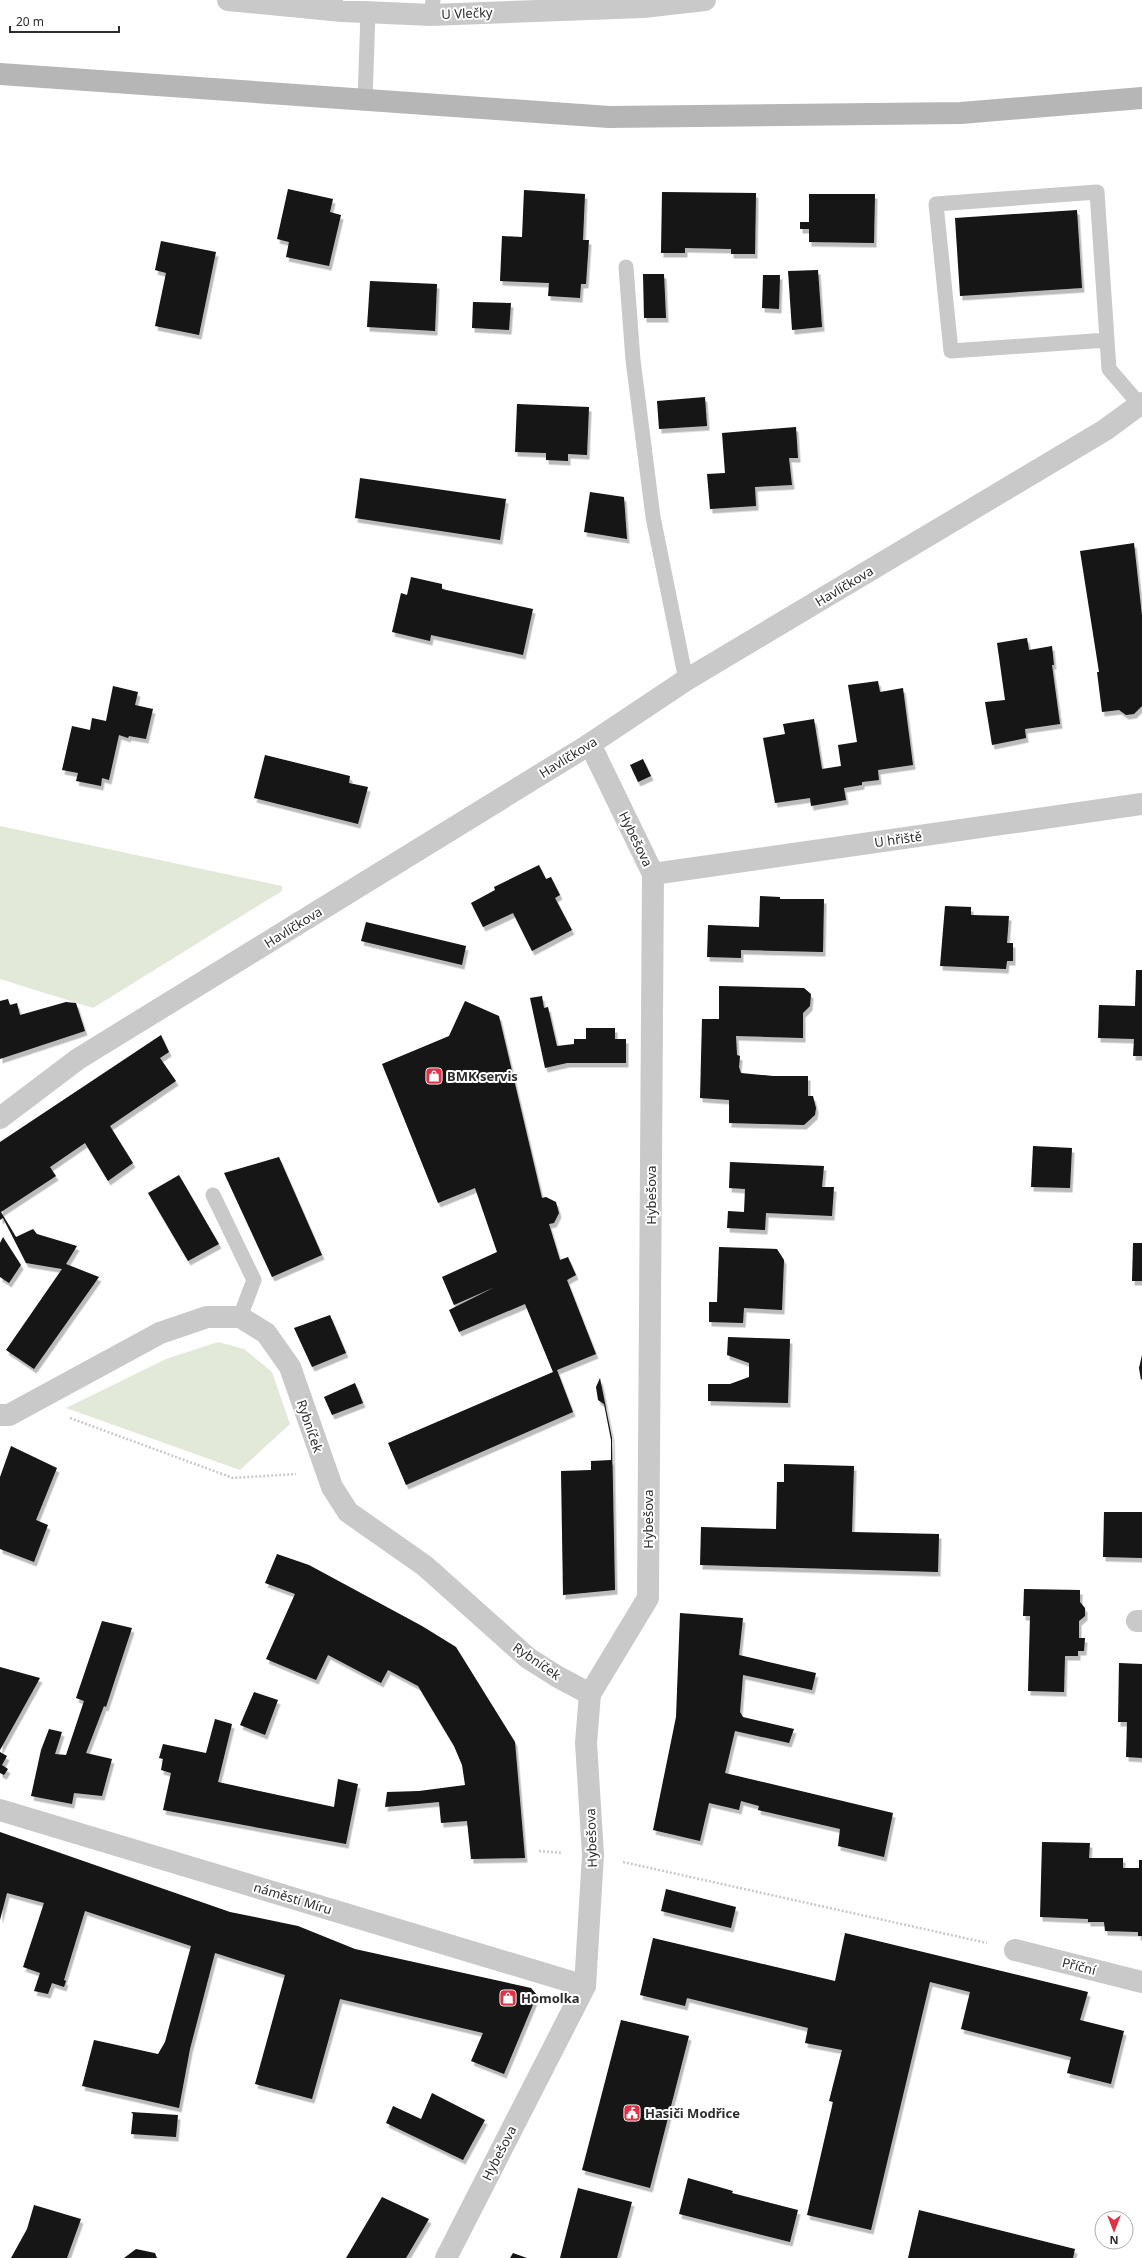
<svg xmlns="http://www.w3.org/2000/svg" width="1142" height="2258" viewBox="0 0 1142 2258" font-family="'Noto Sans',sans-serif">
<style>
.green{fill:#e3e9d9}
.building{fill:#131313;filter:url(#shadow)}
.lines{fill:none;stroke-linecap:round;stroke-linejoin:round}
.path{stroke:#c9c9c9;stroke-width:2.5;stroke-dasharray:2 2;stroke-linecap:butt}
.lane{stroke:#c9c9c9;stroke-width:15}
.street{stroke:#c9c9c9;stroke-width:22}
.secondary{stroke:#b6b6b6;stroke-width:22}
.labels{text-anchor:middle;stroke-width:4;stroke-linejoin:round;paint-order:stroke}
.street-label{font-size:13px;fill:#2c2c2c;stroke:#fff}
.poi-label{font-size:13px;font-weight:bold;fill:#2c2c2c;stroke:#fff;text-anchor:start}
</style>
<defs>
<filter id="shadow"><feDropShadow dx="2.5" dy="4.5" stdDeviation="0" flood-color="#0004"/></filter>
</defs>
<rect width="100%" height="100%" fill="#fff"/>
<g class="green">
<polygon points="0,826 282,886 282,891 93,1008 0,979"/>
<polygon points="218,1342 244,1349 272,1372 290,1424 240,1470 66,1408 166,1359"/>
</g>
<g class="building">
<polygon points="288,189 333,199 330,212 341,215 329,266 286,257 289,242 277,239"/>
<polygon points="524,190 585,194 583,240 589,240 586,284 581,284 580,298 548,296 549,283 500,281 502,236 522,237"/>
<polygon points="662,192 756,193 755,254 731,254 731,249 685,248 685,253 661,253"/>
<polygon points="809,194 875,194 874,243 809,242 809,229 800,229 800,222 809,222"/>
<polygon points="1077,210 1082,288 960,296 955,218"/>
<polygon points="161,241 216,252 199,335 155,326 166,273 155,270"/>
<polygon points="818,270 822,327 792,330 788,271"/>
<polygon points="643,274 664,274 666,318 644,318"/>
<polygon points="763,275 780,275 779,309 762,308"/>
<polygon points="370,281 437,284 435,331 367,327"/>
<polygon points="473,302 511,303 509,330 472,328"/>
<polygon points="705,397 707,426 659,429 657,401"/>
<polygon points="517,404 589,407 587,455 568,454 568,461 546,460 546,453 515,452"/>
<polygon points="796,427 798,458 789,458 792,485 755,487 756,506 710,509 707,474 725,473 722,433"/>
<polygon points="360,478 506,499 500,540 355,518"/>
<polygon points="590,492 624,497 627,539 584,532"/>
<polygon points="1134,543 1142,616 1142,706 1134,714 1126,715 1119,710 1102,712 1097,672 1099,672 1080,551"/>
<polygon points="411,577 442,584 442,589 533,609 523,655 431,635 430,641 392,632 401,593 407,595"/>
<polygon points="1027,638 1029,650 1052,646 1054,665 1052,665 1060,724 1025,729 1026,738 992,745 985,702 1005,700 997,643"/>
<polygon points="878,681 880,692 903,688 913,765 878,770 879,780 862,782 862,785 844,788 846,800 811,806 810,798 775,803 763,738 785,734 783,724 814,719 822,769 841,766 838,745 857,742 848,685"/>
<polygon points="113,686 138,692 135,705 153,709 146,739 129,736 128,738 119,735 109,780 102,778 101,786 76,781 78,773 62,770 72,726 90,730 92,718 106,721"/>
<polygon points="265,755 350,776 349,783 368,787 358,824 254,798"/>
<polygon points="643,759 651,776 638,782 630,765"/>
<polygon points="539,865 546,879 551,877 560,895 555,898 572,930 532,951 513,913 483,927 471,903 495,890 494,887"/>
<polygon points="760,896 780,897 780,899 824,899 823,952 741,950 741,958 707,957 708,925 759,927"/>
<polygon points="945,906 971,907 971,915 1009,916 1007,943 1013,943 1013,961 1007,961 1006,969 940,966"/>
<polygon points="366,922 466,946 462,965 361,941"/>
<polygon points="1136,970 1142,970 1142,1056 1133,1056 1134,1039 1098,1038 1099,1005 1135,1006"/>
<polygon points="719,986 804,988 811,994 810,1006 803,1013 803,1038 736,1036 737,1055 740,1056 739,1067 741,1073 773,1076 808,1076 808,1096 813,1096 816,1108 815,1115 804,1125 729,1123 729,1100 700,1098 702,1019 719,1019"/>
<polygon points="542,996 544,1008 548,1007 557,1046 574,1044 574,1039 586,1039 586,1028 615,1028 615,1039 626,1039 626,1063 567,1063 545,1068 530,998"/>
<polygon points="8,999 10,1005 17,1003 20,1015 66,1002 76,1003 85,1031 0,1059 0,1001"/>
<polygon points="465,1001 499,1016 542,1198 546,1197 556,1202 559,1213 554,1223 549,1224 560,1260 568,1257 576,1275 567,1280 596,1354 557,1370 573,1412 406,1485 388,1443 553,1372 525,1304 459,1332 449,1310 495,1287 454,1305 442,1277 497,1252 475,1188 438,1203 382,1064 449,1036"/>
<polygon points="161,1035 169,1052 160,1058 176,1081 110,1126 133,1163 108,1181 85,1143 50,1167 56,1176 1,1212 16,1237 33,1229 37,1234 77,1246 66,1264 99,1277 34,1369 6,1350 62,1269 26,1263 3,1218 0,1220 0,1142"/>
<polygon points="1033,1146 1072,1148 1070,1188 1031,1187"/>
<polygon points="279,1157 322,1255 272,1277 224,1173"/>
<polygon points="730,1162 824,1166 822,1187 834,1187 832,1216 766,1213 765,1230 727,1228 728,1211 744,1212 745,1189 729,1188"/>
<polygon points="179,1175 219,1244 188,1261 148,1193"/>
<polygon points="3,1237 21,1265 9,1283 0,1277 0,1243"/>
<polygon points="1133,1243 1142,1243 1142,1281 1132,1281"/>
<polygon points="719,1247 777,1249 784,1260 782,1310 744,1308 743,1323 709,1322 709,1302 717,1302"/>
<polygon points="330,1315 346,1353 312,1367 294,1328"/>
<polygon points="728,1337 790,1339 788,1403 708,1401 708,1384 730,1384 749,1377 749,1363 727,1355"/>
<polygon points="1142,1355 1142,1379 1141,1380 1139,1368"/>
<polygon points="600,1378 612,1438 615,1590 563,1595 561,1471 591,1470 591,1461 611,1460 611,1440 604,1404 598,1400 596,1387"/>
<polygon points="355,1383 363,1403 332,1415 324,1397"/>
<polygon points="11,1446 57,1468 36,1520 48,1525 34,1562 0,1549 0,1477"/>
<polygon points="784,1464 854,1466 852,1532 939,1534 938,1572 700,1565 701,1527 776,1529 777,1482 784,1482"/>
<polygon points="1104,1512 1142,1512 1142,1558 1103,1557"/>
<polygon points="277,1554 309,1565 422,1626 456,1647 515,1742 525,1858 471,1859 467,1821 441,1823 439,1802 385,1807 387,1792 419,1791 465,1785 462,1765 454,1746 418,1686 388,1670 381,1683 328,1655 316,1680 266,1659 295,1594 265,1583"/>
<polygon points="1024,1589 1080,1590 1080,1602 1085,1608 1085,1616 1079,1621 1079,1638 1085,1638 1084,1651 1078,1651 1078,1656 1065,1656 1064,1692 1028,1691 1030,1616 1023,1616"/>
<polygon points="680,1613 743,1618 739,1655 816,1673 812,1690 743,1675 740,1712 743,1717 794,1729 789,1743 735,1731 725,1773 893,1813 884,1857 838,1846 840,1829 758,1810 759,1806 741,1801 739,1810 709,1803 700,1841 653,1830 676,1717"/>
<polygon points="102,1621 132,1628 106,1707 104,1706 86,1753 112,1759 102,1796 74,1793 72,1804 31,1796 41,1750 49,1729 62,1732 55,1754 66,1755 84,1701 76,1698"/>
<polygon points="1119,1663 1142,1664 1142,1758 1126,1757 1127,1722 1118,1722"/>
<polygon points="0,1667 40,1678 0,1750"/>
<polygon points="254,1692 278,1700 265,1735 240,1725"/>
<polygon points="215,1719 232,1724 218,1782 334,1807 338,1779 358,1784 346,1844 163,1810 171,1773 161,1770 163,1759 159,1758 163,1744 206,1753"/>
<polygon points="0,1752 7,1756 2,1765 8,1769 4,1775 0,1773"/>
<polygon points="0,1832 230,1912 298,1926 355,1949 531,1988 537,1995 504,2074 471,2061 483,2033 340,1999 312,2099 255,2084 285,1975 215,1953 190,2049 179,2108 82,2086 94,2040 158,2054 165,2042 191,1946 85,1911 64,1980 66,1981 64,1987 52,1983 48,1994 34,1991 40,1973 23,1967 44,1903 7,1893 0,1920"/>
<polygon points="1042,1842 1090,1843 1089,1858 1123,1858 1123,1868 1139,1868 1139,1860 1142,1860 1142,1936 1138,1936 1138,1932 1105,1931 1104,1922 1088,1922 1088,1919 1040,1917"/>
<polygon points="666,1889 736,1907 731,1928 661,1911"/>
<polygon points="845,1933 1088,1992 1080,2020 1124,2031 1111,2084 1067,2073 1071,2057 961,2029 970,1992 930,1982 871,2230 807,2215 833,2102 829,2101 842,2050 805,2043 808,2028 687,1998 685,2006 640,1995 653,1938 835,1981"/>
<polygon points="621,2020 689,2036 650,2188 582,2170"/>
<polygon points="432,2093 485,2120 463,2160 386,2123 393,2106 421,2119"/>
<polygon points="131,2112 178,2115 176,2137 131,2134 133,2114"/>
<polygon points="688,2178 733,2191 732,2193 798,2210 790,2242 679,2214"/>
<polygon points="578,2188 632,2202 617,2258 560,2258"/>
<polygon points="382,2197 429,2219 406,2258 346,2258"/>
<polygon points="34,2205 81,2219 67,2258 11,2258 27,2229"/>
<polygon points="919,2210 1075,2249 1073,2258 908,2258"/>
<polygon points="136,2249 155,2253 157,2258 124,2258"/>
<polygon points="513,2253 527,2258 510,2258"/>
</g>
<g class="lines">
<g class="path">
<polyline points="70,1418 233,1478 296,1474"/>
<polyline points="539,1851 563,1853"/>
<polyline points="623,1862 987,1943"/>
</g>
<g class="lane">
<polyline points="431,15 433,0"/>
<polyline points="365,100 368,13"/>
<polyline points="626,267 633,360 653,517 686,680"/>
<polyline points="1107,340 951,351 936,204 1097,192 1109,369 1140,405"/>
<polyline points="213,1195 254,1280 240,1317"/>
</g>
<g class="street">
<polyline points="228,0 342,11 431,15 643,7 705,0"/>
<polyline points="653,874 1142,804"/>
<polyline points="0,1118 78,1059 590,744 686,680 1105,430 1142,403"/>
<polyline points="0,1415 9,1415 160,1333 207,1317 240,1317 266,1333 290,1367 332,1487 348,1512 425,1566 528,1658 558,1677 590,1694"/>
<polyline points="1137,1621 1142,1621"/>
<polyline points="0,1810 585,1986"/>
<polyline points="1015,1950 1142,1982"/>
<polyline points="446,2258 585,1986 593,1855 586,1743 590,1694 648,1598 653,874 590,744"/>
</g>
<polyline class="secondary" points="0,74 609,117 961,113 1142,98"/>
</g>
<defs>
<g id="shop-square" transform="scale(0.9)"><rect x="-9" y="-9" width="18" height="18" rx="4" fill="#de3347" stroke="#fff"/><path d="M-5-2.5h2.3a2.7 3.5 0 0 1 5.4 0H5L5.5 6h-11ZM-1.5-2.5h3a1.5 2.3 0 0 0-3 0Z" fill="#fff"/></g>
<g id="civic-square" transform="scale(0.9)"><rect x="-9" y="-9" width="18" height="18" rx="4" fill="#de3347" stroke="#fff"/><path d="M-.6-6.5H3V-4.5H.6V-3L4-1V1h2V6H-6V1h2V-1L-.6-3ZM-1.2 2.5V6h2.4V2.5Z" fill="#fff"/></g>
</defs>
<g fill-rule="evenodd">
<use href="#shop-square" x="434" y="1076"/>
<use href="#shop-square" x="508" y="1998"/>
<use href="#civic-square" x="632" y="2113"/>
</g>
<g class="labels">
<g class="street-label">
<text transform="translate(467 13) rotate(-2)" y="5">U Vlečky</text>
<text transform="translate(844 586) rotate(-31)" y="5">Havlíčkova</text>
<text transform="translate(568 757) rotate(-32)" y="5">Havlíčkova</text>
<text transform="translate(636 839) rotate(64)" y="5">Hybešova</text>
<text transform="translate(898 839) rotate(-8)" y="5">U hřiště</text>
<text transform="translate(293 927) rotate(-32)" y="5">Havlíčkova</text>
<text transform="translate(651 1195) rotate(-90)" y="5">Hybešova</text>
<text transform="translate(310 1426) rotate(71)" y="5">Rybníček</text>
<text transform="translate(648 1519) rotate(-90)" y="5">Hybešova</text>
<text transform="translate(537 1661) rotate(35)" y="5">Rybníček</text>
<text transform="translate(591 1838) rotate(-92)" y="5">Hybešova</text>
<text transform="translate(293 1898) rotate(17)" y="5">náměstí Míru</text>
<text transform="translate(1079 1966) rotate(14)" y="5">Příční</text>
<text transform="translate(499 2153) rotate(-63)" y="5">Hybešova</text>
</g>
<g class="poi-label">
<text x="447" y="1081">BMK servis</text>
<text x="521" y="2003">Homolka</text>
<text x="645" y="2118">Hasiči Modřice</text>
</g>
</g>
<g transform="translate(1114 2230) rotate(180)"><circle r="19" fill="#ffffff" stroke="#ababab"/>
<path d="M0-3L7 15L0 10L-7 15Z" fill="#de3347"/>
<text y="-6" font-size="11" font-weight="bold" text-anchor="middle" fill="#2c2c2c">N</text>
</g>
<path d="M10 26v6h109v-6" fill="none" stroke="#2c2c2c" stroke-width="2"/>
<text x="16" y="26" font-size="12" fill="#2c2c2c" stroke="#ffffff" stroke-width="3" paint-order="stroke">20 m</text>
</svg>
